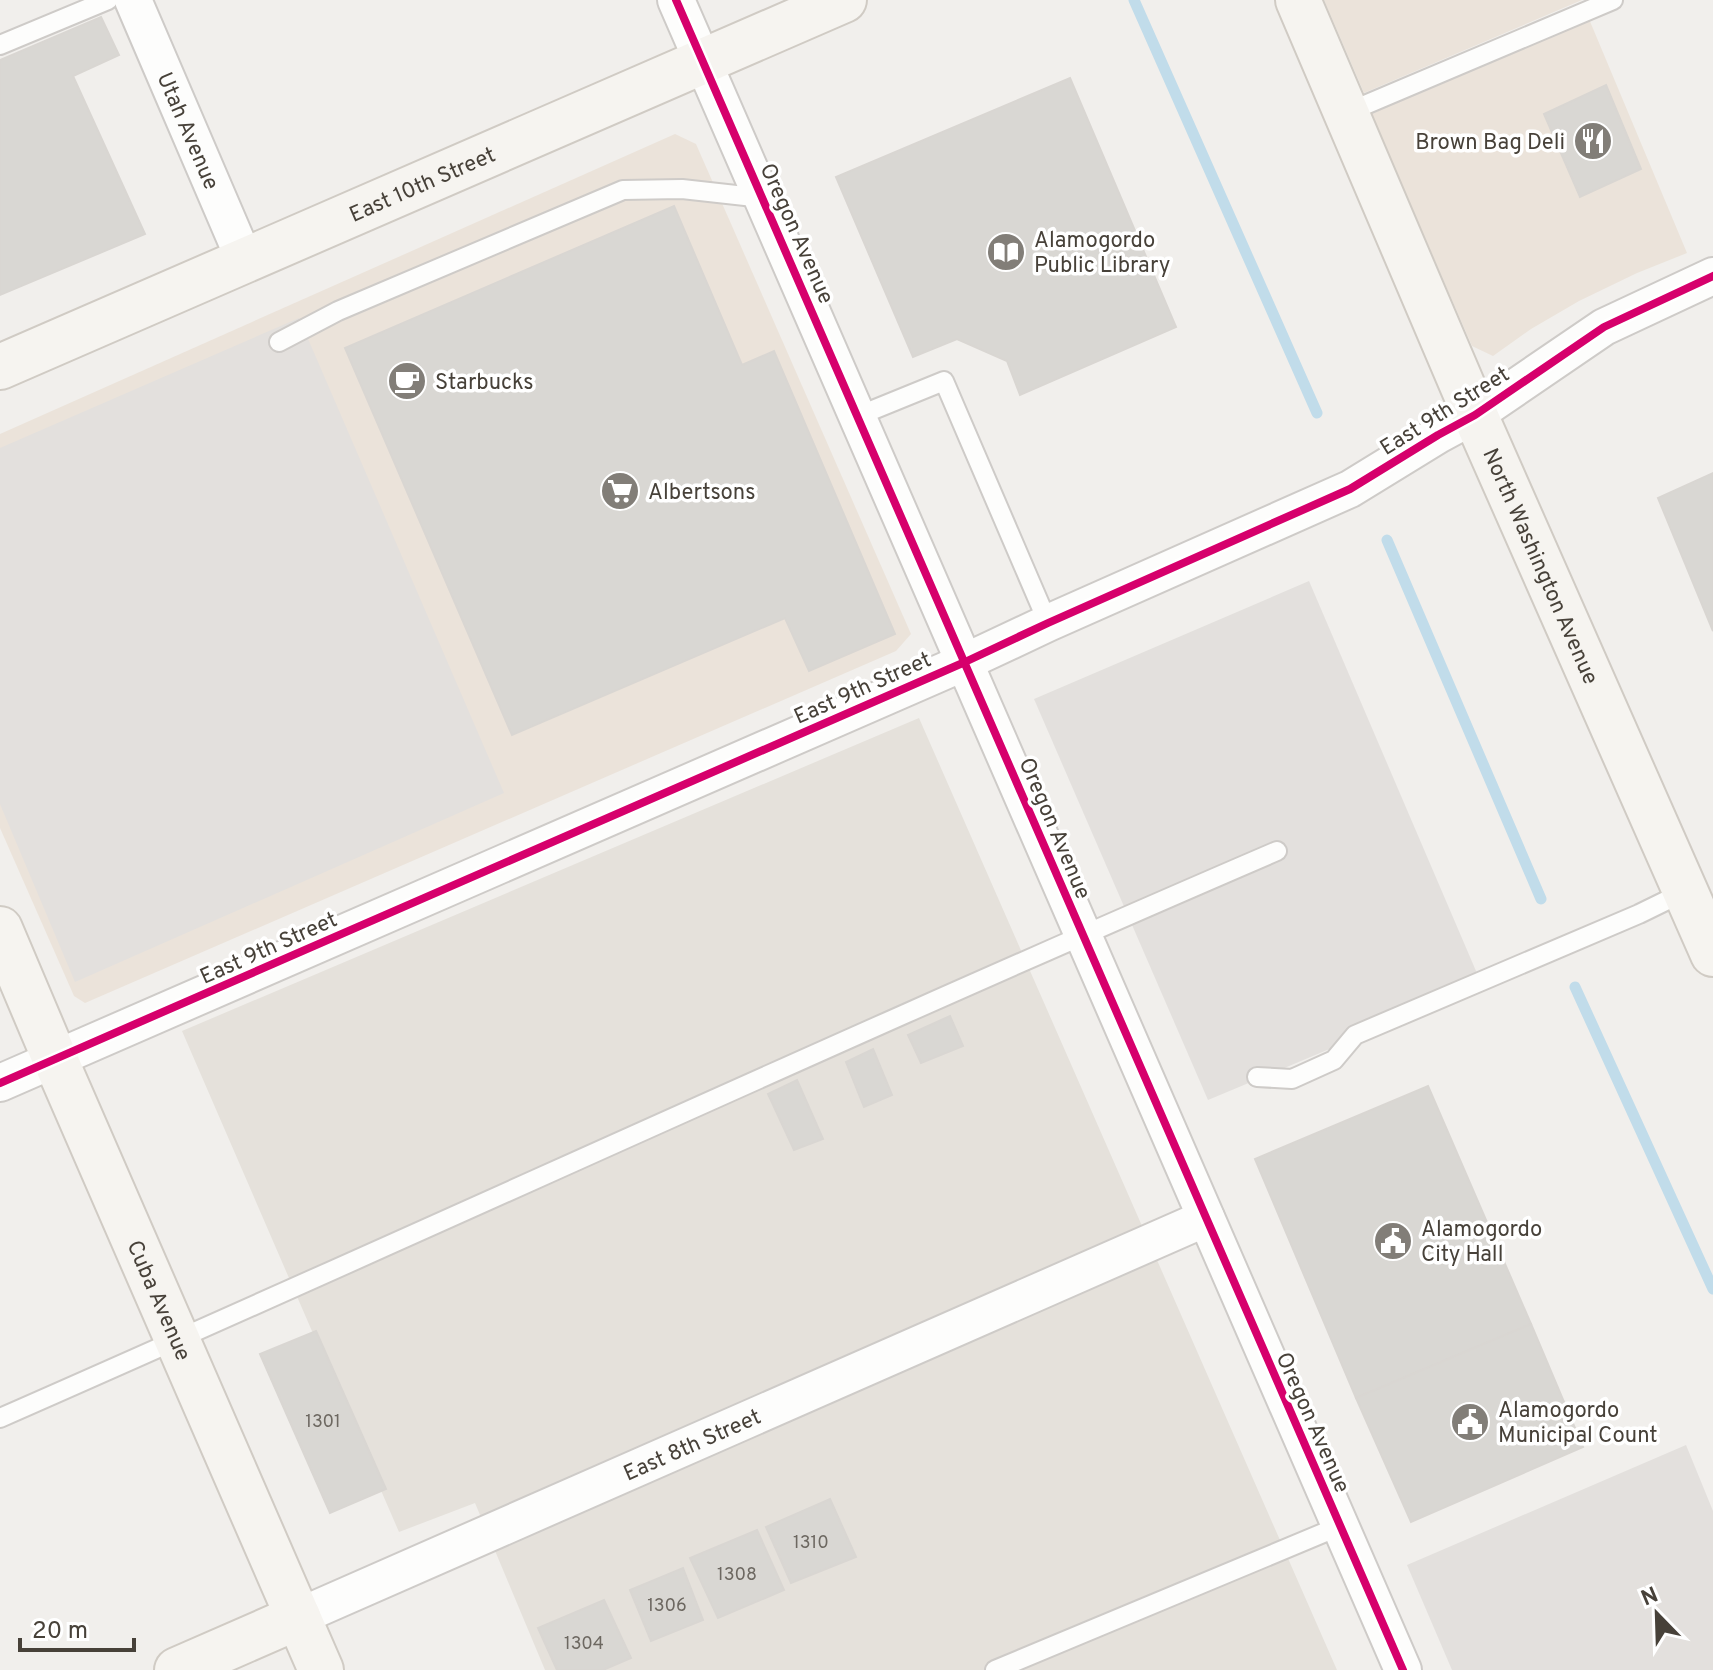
<svg xmlns="http://www.w3.org/2000/svg" width="1713" height="1670" viewBox="0 0 1713 1670" font-family="Overpass,sans-serif">
<style>
.residential{fill:#e5e1db}
.commercial{fill:#ebe3da}
.parking{fill:#e3e0dd}
.lines{fill:none;stroke-linecap:round;stroke-linejoin:round}
.stream{stroke:#c1dcea;stroke-width:11}
.building{fill:#d9d7d3;stroke:#d9d6d2;stroke-width:2}
.lane-casing{stroke:#cecbc8;stroke-width:22}
.street-casing{stroke:#cecbc8;stroke-width:40}
.secondary-casing{stroke:#d0cbc4;stroke-width:48}
.lane{stroke:#fdfdfc;stroke-width:18}
.street{stroke:#fdfdfc;stroke-width:36}
.secondary{stroke:#f6f4f0;stroke-width:44}
.cycleway-casing{stroke:#fff;stroke-width:13}
.cycleway{stroke:#d6006c;stroke-width:8}
.labels{text-anchor:middle;stroke-width:7;stroke-linejoin:round;paint-order:stroke}
.number-label{font-size:18px;fill:#6d6861}
.street-label{font-size:22px;fill:#474139;stroke:#fff}
.poi-label{font-size:22px;fill:#474139;stroke:#fff;text-anchor:start}
</style>
<rect width="100%" height="100%" fill="#f1efec"/>
<polygon class="residential" points="919,718 1337,1670 545,1670 475,1503 399,1532 182,1031"/>
<g class="commercial">
<polygon points="1324,0 1582,0 1364,93"/>
<polygon points="1589,19 1687,253 1637,273 1579,301 1531,329 1493,356 1472,346 1371,114"/>
<polygon points="675,134 696,144 911,634 896,651 85,1003 74,996 0,828 0,434"/>
</g>
<g class="parking">
<polygon points="299,318 504,793 75,982 0,804 0,448"/>
<polygon points="1309,581 1482,985 1208,1100 1034,699"/>
<polygon points="1686,1445 1713,1511 1713,1670 1452,1670 1407,1565"/>
</g>
<g class="lines">
<g class="stream">
<polyline points="1134,0 1317,413"/>
<polyline points="1387,540 1541,899"/>
<polyline points="1575,987 1713,1289"/>
</g>
</g>
<g class="building">
<polygon points="101,17 119,55 73,76 145,234 0,295 0,60"/>
<polygon points="1070,78 1176,327 1020,395 1007,361 957,339 913,357 836,177"/>
<polygon points="1606,85 1641,169 1580,197 1544,114"/>
<polygon points="674,206 742,365 774,351 895,634 809,671 785,618 512,735 345,348"/>
<polygon points="1713,473 1713,631 1658,498"/>
<polygon points="950,1016 963,1046 921,1063 908,1035"/>
<polygon points="873,1049 892,1095 864,1107 846,1062"/>
<polygon points="797,1080 823,1139 794,1150 768,1094"/>
<polygon points="1428,1086 1531,1324 1356,1398 1255,1159"/>
<polygon points="1531,1324 1583,1447 1411,1522 1356,1398"/>
<polygon points="316,1331 386,1489 330,1513 260,1354"/>
<polygon points="830,1499 856,1557 791,1583 766,1527"/>
<polygon points="757,1530 784,1590 718,1618 690,1558"/>
<polygon points="683,1568 703,1620 651,1641 630,1590"/>
<polygon points="604,1600 631,1658 603,1670 557,1670 538,1628"/>
</g>
<g class="lines">
<g class="lane-casing">
<g id="lane">
<polyline points="0,45 108,0"/>
<polyline points="1346,113 1613,0"/>
<polyline points="279,342 338,311 623,190 682,189 763,198"/>
<polyline points="858,416 944,381 1048,623"/>
<polyline points="1257,1077 1292,1079 1334,1060 1355,1035 1639,914 1686,891"/>
<path d="M 0,1418 C 426,1231 849,1035 1277,851"/>
<polyline points="995,1670 1340,1526"/>
</g>
</g>
<g class="street-casing">
<g id="street">
<path id="s1" d="M 133,0 L 245,261"/>
<polyline points="676,0 1403,1670"/>
<polyline points="0,1083 965,662 1048,623 1350,489 1438,435 1475,415 1604,327 1713,276"/>
<path id="s2" d="M 298,1617 L 1206,1218"/>
</g>
</g>
<g class="secondary-casing">
<g id="secondary">
<path id="s3" d="M 1298,0 L 1475,415 L 1713,954"/>
<path id="s4" d="M 0,367 L 844,0"/>
<path id="s5" d="M 0,929 L 55,1059 L 321,1670"/>
<polyline points="177,1670 298,1617"/>
</g>
</g>
<use href="#lane" class="lane"/>
<use href="#street" class="street"/>
<use href="#secondary" class="secondary"/>
<g class="cycleway-casing">
<g id="cycleway">
<polyline points="676,0 1403,1670"/>
<polyline points="0,1083 965,662 1048,623 1350,489 1438,435 1475,415 1604,327 1713,276"/>
</g>
</g>
<use href="#cycleway" class="cycleway"/>
</g>
<defs>
<g id="restaurant-disc" transform="scale(2)"><circle r="9.5" fill="#827e78" stroke="#fff"/><path d="M-5-6h1v4h1v-4h1v4h1v-4h1v5L-1.5 .5V6h-2V.5L-5-1ZM5-6V6H3V1.5H1.5Q1.5-4 5-6Z" fill="#fff"/></g>
<g id="library-disc" transform="scale(2)"><circle r="9.5" fill="#827e78" stroke="#fff"/><path d="M-6-4Q-3-5.5-.7-3.5V5Q-3 3-6 4ZM6-4Q3-5.5 .7-3.5V5Q3 3 6 4Z" fill="#fff"/></g>
<g id="cafe-disc" transform="scale(2)"><circle r="9.5" fill="#827e78" stroke="#fff"/><path d="M-5.5-4.5H6V0H3Q3 3.5 0 3.5H-2.5Q-5.5 3.5-5.5 0ZM3-3.2v2h1.7v-2ZM-6 4.5H4V6H-6Z" fill="#fff"/></g>
<g id="supermarket-disc" transform="scale(2)"><circle r="9.5" fill="#827e78" stroke="#fff"/><path d="M-6-5.5h2.5l.6 2H6L4.5 2H-2.5L-4.4-4H-6ZM-1.5 3.2a1.3 1.3 0 1 0 .1 0ZM3 3.2a1.3 1.3 0 1 0 .1 0Z" fill="#fff"/></g>
<g id="civic-disc" transform="scale(2)"><circle r="9.5" fill="#827e78" stroke="#fff"/><path d="M-.6-6.5H3V-4.5H.6V-3L4-1V1h2V6H-6V1h2V-1L-.6-3ZM-1.2 2.5V6h2.4V2.5Z" fill="#fff"/></g>
</defs>
<g fill-rule="evenodd">
<use href="#restaurant-disc" x="1593" y="141"/>
<use href="#library-disc" x="1006" y="252"/>
<use href="#cafe-disc" x="407" y="381"/>
<use href="#supermarket-disc" x="620" y="491"/>
<use href="#civic-disc" x="1393" y="1241"/>
<use href="#civic-disc" x="1470" y="1422"/>
</g>
<g class="labels">
<g class="number-label">
<text x="323" y="1427">1301</text>
<text x="811" y="1548">1310</text>
<text x="737" y="1580">1308</text>
<text x="667" y="1611">1306</text>
<text x="584" y="1649">1304</text>
</g>
<g class="street-label">
<text dy="8" stroke="none"><textPath href="#s1" startOffset="142">Utah Avenue</textPath></text>
<text dy="8" stroke="none"><textPath href="#s4" startOffset="460">East 10th Street</textPath></text>
<text transform="translate(798 233) rotate(66)" y="8">Oregon Avenue</text>
<text transform="translate(1444 410) rotate(-32)" y="8">East 9th Street</text>
<text dy="8" stroke="none"><textPath href="#s3" startOffset="616">North Washington Avenue</textPath></text>
<text transform="translate(862 687) rotate(-24)" y="8">East 9th Street</text>
<text transform="translate(1056 828) rotate(67)" y="8">Oregon Avenue</text>
<text transform="translate(268 947) rotate(-24)" y="8">East 9th Street</text>
<text dy="8" stroke="none"><textPath href="#s5" startOffset="404">Cuba Avenue</textPath></text>
<text transform="translate(1314 1422) rotate(66)" y="8">Oregon Avenue</text>
<text dy="8" stroke="none"><textPath href="#s2" startOffset="430">East 8th Street</textPath></text>
</g>
<g class="poi-label">
<text x="1565" y="149" text-anchor="end">Brown Bag Deli</text>
<text x="1034" y="247">Alamogordo<tspan x="1034" dy="25">Public Library</tspan></text>
<text x="435" y="389">Starbucks</text>
<text x="648" y="499">Albertsons</text>
<text x="1421" y="1236">Alamogordo<tspan x="1421" dy="25">City Hall</tspan></text>
<text x="1498" y="1417">Alamogordo<tspan x="1498" dy="25">Municipal Count</tspan></text>
</g>
</g>
<g transform="translate(1657 1614) rotate(337)" stroke="#ffffff" stroke-width="6" paint-order="stroke">
<path d="M0-6L14 30L0 20L-14 30Z" fill="#474139"/>
<text y="-12" font-size="22" font-weight="bold" text-anchor="middle" fill="#474139">N</text>
</g>
<path d="M20 1638v12h114v-12" fill="none" stroke="#474139" stroke-width="4"/>
<text x="32" y="1638" font-size="24" fill="#474139" stroke="#ffffff" stroke-width="6" paint-order="stroke">20 m</text>
</svg>
